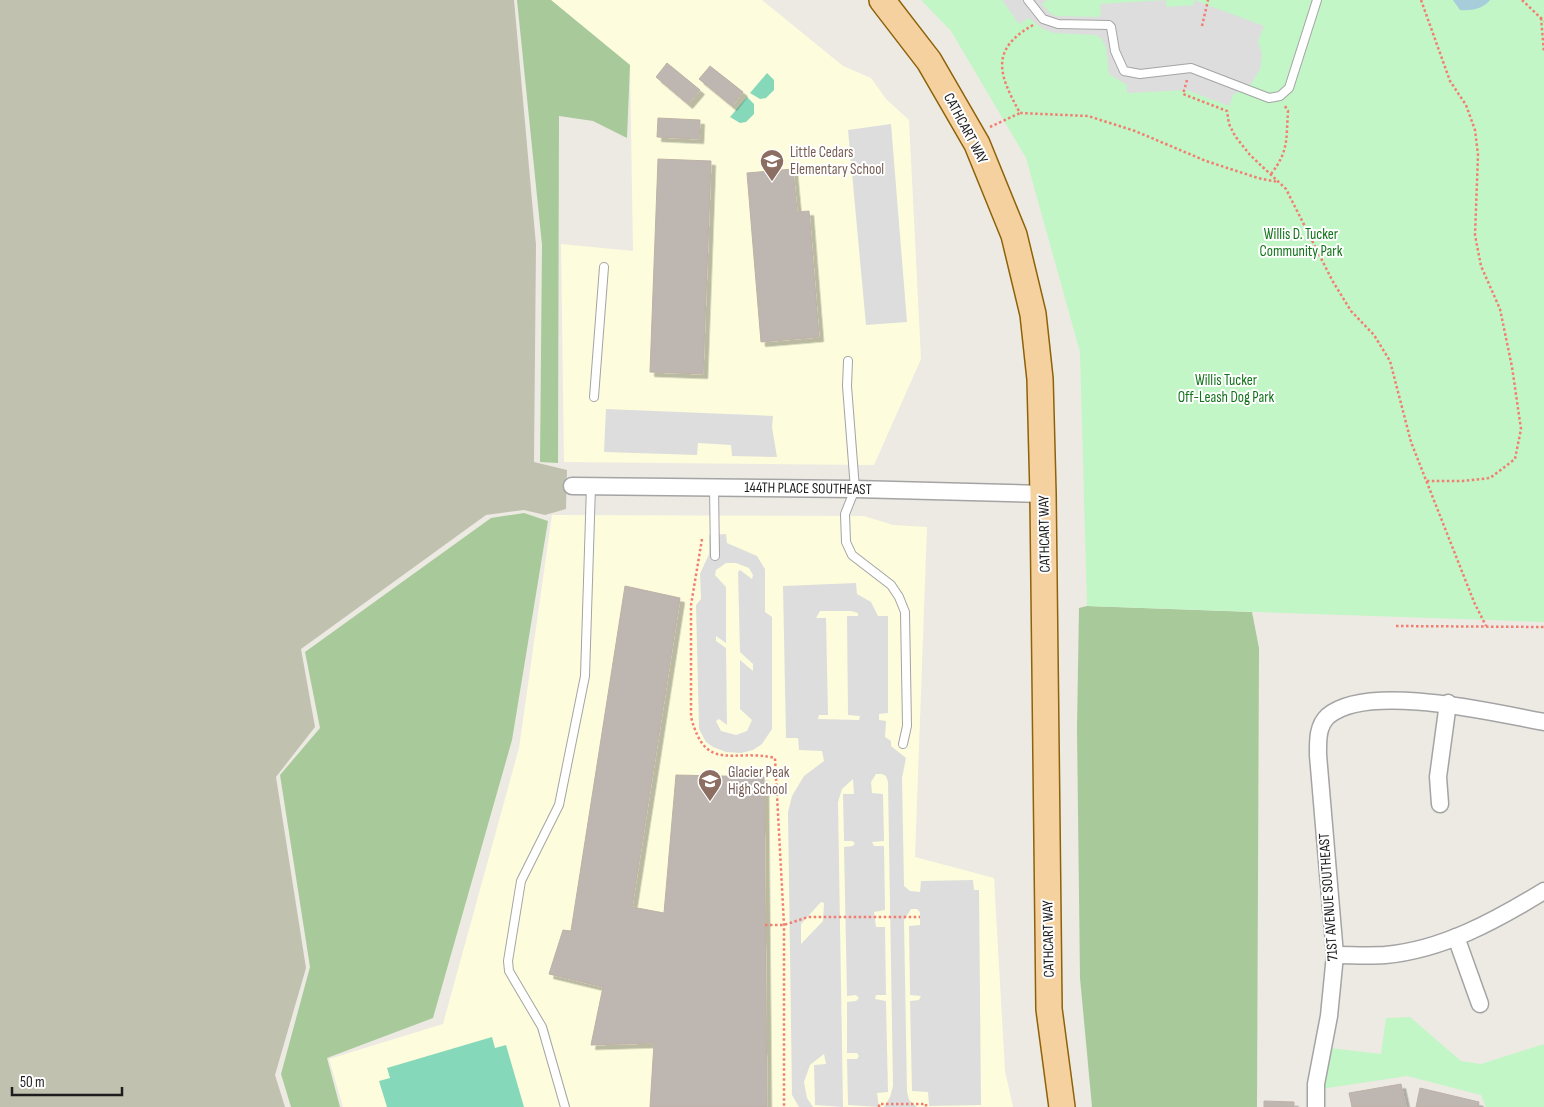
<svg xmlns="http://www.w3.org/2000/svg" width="1544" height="1107" viewBox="0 0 1544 1107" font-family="'Sofia Sans Condensed',sans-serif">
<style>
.education{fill:#fdfddd}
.construction{fill:#c1c1af}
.forest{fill:#a8ca9a}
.park{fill:#c2f6c6}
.pitch{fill:#85d8b9}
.parking{fill:#ddd;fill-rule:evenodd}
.water{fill:#a6cdd9}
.building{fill:#beb6b0;stroke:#beb1a7;filter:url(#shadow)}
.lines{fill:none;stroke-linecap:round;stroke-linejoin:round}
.service-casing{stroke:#a4a4a4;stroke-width:10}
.minor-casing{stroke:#a4a4a4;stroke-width:19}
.primary-casing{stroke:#8d6209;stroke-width:28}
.path{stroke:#f17e71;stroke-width:2.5;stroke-dasharray:2.5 2.5;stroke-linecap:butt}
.service{stroke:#fff;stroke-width:8}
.minor{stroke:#fff;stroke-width:16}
.primary{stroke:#f6d1a0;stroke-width:25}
.labels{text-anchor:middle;stroke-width:4;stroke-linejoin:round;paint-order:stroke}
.street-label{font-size:15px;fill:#1d1d1d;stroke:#fff}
.education-label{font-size:15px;fill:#785e54;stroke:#fff;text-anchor:start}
.park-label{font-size:15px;fill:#12741a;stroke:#fff}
</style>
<defs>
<filter id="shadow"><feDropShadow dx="4.5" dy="4.5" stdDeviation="0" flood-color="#0004"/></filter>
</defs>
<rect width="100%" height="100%" fill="#edeae3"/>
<g class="education">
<polygon points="551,0 762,0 843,66 871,78 886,99 909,120 921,359 874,465 564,462 561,244 633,251 630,65"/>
<polygon points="552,515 864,516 893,525 927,527 915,857 994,878 1005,1071 1013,1107 343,1107 329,1059 443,1024 519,748"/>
</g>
<polygon class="construction" points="0,0 514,0 536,245 534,462 567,470 566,509 545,515 524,510 486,515 301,649 315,727 276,777 306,968 275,1075 285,1107 0,1107"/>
<g class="forest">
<polygon points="517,0 551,0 630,65 627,138 593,121 559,116 558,463 540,462 542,245"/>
<polygon points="524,513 548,521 512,740 433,1018 327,1058 340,1107 291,1107 281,1074 310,967 280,775 320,728 305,652 491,518"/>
<polygon points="1087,606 1252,612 1259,648 1257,1107 1092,1107 1080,978 1077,728 1079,608"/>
</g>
<g class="park">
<polygon points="921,0 1544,0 1544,622 1087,606 1080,352 1026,158 951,31"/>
<polygon points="1410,1017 1461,1061 1481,1064 1544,1044 1544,1107 1486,1107 1481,1095 1407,1076 1321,1089 1330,1048 1381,1054 1386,1018"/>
</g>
<g class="pitch">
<polygon points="767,73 774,80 774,90 766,98 760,99 750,93"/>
<polygon points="747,97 754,104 754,114 746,122 740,123 730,117"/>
<polygon points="492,1037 495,1048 506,1045 524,1107 387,1107 379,1081 390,1078 387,1068"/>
</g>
<g class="parking">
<polygon points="1002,0 1047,0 1042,4 1051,14 1056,16 1098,17 1101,15 1100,4 1166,0 1166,7 1194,5 1194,0 1264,26 1258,41 1262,54 1260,69 1252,83 1233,95 1229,106 1187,90 1127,93 1127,85 1109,74 1106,47 1101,38 1095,35 1054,33 1043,29 1029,18 1019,24"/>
<polygon points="891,124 907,322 866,325 848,130"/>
<polygon points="606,409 773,416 772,427 777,457 732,456 731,445 698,443 697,455 604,452"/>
<path d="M 726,534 L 727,543 L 757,556 L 765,569 L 765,612 L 772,617 L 772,729 L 762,744 L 753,750 L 741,753 L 726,752 L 713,747 L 706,742 L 699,729 L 696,605 L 701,599 L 700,574 L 709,554 L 709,535 ZM 726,563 L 736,563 L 749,568 L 753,575 L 752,579 L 740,570 L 738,572 L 740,652 L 753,664 L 753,671 L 740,660 L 740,709 L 752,720 L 747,731 L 736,735 L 721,731 L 716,721 L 719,719 L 727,725 L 726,648 L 716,641 L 716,636 L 726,643 L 726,587 L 715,575 L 716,570 Z"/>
<path d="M 856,583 L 857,594 L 871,602 L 878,616 L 888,616 L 888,713 L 879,714 L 879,720 L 886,721 L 885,737 L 891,741 L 891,746 L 906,758 L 902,778 L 904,886 L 910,891 L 920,892 L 921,881 L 973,880 L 974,890 L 979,890 L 981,1105 L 929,1106 L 928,1092 L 912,1091 L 910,1001 L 919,1000 L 921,996 L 910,995 L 909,926 L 920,925 L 920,912 L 917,909 L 911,909 L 904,920 L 907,1092 L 909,1100 L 917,1107 L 884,1107 L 890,1097 L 893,1086 L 888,782 L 886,776 L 882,774 L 876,774 L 871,782 L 872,793 L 883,794 L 884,841 L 872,842 L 874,846 L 884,846 L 885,910 L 874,912 L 876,927 L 885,927 L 886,995 L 876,995 L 875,999 L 886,1001 L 888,1092 L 877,1093 L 879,1107 L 848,1105 L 847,1059 L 857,1059 L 859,1056 L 857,1053 L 847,1053 L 847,1002 L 856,1001 L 859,998 L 856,995 L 847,996 L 844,847 L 853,846 L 855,843 L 852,841 L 844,841 L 843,794 L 854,794 L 853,779 L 842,789 L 838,802 L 843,1107 L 815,1105 L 814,1065 L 826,1064 L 824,1054 L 810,1065 L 804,1082 L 807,1098 L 813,1107 L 799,1107 L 792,1095 L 788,812 L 792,796 L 804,776 L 824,761 L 822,751 L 799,750 L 798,738 L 786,738 L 783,586 ZM 820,611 L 851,611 L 858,613 L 858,616 L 847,616 L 848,715 L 860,716 L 859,720 L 818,719 L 819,715 L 828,715 L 826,618 L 816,618 ZM 821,902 L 824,903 L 823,921 L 801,944 L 801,924 Z"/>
</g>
<path class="water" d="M 1453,0 L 1490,0 C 1483,9 1471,11 1460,10 Z"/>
<g class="building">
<polygon points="667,63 700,90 688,104 656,77"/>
<polygon points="710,66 743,92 732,106 699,79"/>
<polygon points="658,118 700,120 699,139 657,137"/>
<polygon points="658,159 711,161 703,374 650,372"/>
<polygon points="793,169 797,212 809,211 819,337 761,342 747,173"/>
<polygon points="625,586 680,598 632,907 664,913 676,775 764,777 767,1107 650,1107 654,1043 591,1045 603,987 549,974 563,930 571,931"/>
<polygon points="1401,1084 1406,1107 1352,1107 1349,1093"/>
<polygon points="1420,1088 1479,1102 1478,1107 1416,1107"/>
<polygon points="1264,1101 1294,1102 1294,1107 1264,1107"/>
</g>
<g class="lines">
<g class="service-casing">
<g id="service">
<polyline points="1028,0 1043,19 1058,24 1109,25 1111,27 1115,51 1124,71 1140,74 1191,68 1269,98 1280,96 1289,88 1317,0"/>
<polyline points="848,361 847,386 855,489 845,514 846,542 852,555 891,585 899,597 905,612 907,726 903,744"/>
<polyline points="594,397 604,267"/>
<polyline points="714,487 715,556"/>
<polyline points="565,1107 542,1027 509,971 508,961 521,881 559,805 585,676 591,486"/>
</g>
</g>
<g class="minor-casing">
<g id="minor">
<polyline points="572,486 855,489 1043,494"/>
<polyline points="1440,804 1438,777 1448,703"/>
<polyline points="1456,937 1480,1004"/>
<path d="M 1335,955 C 1351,955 1368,956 1385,955 C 1442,950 1495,921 1544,891"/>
<path d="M 1316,1107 L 1316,1084 L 1329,1016 L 1335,955 L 1318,755 C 1318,742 1317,726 1328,716 C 1368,682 1495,713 1544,722"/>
</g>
</g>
<g class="primary-casing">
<polyline id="primary" points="882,0 929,61 977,144 1014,235 1033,314 1040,379 1043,494 1049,1009 1062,1107"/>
</g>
<g class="path">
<polyline points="1421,0 1450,81 1466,105 1475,130 1478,155 1475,235 1481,266 1500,309 1512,367 1521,429 1515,459 1490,478 1463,481 1426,481"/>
<polyline points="1522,0 1544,21"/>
<polyline points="1541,18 1544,52"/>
<path d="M 1033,25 C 989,50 999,75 1020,113 L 1088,116 L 1135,131 L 1206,161 L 1258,178 L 1278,182"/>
<polyline points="1202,26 1208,0"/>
<polyline points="1187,80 1183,94 1227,111 1229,124 1235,136 1250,155 1286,189 1332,280 1351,311 1374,335 1390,361 1411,442 1474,602 1486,626"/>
<polyline points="990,127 1020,113"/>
<path d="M 1271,174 C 1289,151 1286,139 1288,111 L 1285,106"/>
<path d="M 702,539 L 691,605 L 691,717 C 706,774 732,748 775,758 L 784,925 L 784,1107"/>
<polyline points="1396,626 1544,627"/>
<polyline points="765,925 784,925 808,917 920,917"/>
<polyline points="879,1107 879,1104 926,1104 926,1107"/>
</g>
<use href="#service" class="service"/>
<use href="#minor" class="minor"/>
<use href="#primary" class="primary"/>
</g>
<defs>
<g id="school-pin" transform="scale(1.25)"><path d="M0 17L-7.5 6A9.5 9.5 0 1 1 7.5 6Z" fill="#8d6e63" stroke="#fff"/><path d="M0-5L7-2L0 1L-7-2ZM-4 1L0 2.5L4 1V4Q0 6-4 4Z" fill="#fff"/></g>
</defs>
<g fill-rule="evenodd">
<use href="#school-pin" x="772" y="161"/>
<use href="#school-pin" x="710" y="781"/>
</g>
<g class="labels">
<g class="street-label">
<text transform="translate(966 128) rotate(62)" y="5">CATHCART WAY</text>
<text transform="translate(808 488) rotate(1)" y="5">144TH PLACE SOUTHEAST</text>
<text transform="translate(1044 534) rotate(-91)" y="5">CATHCART WAY</text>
<text transform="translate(1328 897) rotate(-94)" y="5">71ST AVENUE SOUTHEAST</text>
<text transform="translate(1048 939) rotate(-91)" y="5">CATHCART WAY</text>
</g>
<g class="education-label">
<text x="790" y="157">Little Cedars<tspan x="790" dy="17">Elementary School</tspan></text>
<text x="728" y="777">Glacier Peak<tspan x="728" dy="17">High School</tspan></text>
</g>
<g class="park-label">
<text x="1301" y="239">Willis D. Tucker<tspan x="1301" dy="17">Community Park</tspan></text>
<text x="1226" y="385">Willis Tucker<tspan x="1226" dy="17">Off-Leash Dog Park</tspan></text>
</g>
</g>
<path d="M12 1087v8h110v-8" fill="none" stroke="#1d1d1d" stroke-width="2.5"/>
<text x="20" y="1087" font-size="15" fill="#1d1d1d" stroke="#ffffff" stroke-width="4" paint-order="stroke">50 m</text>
</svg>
